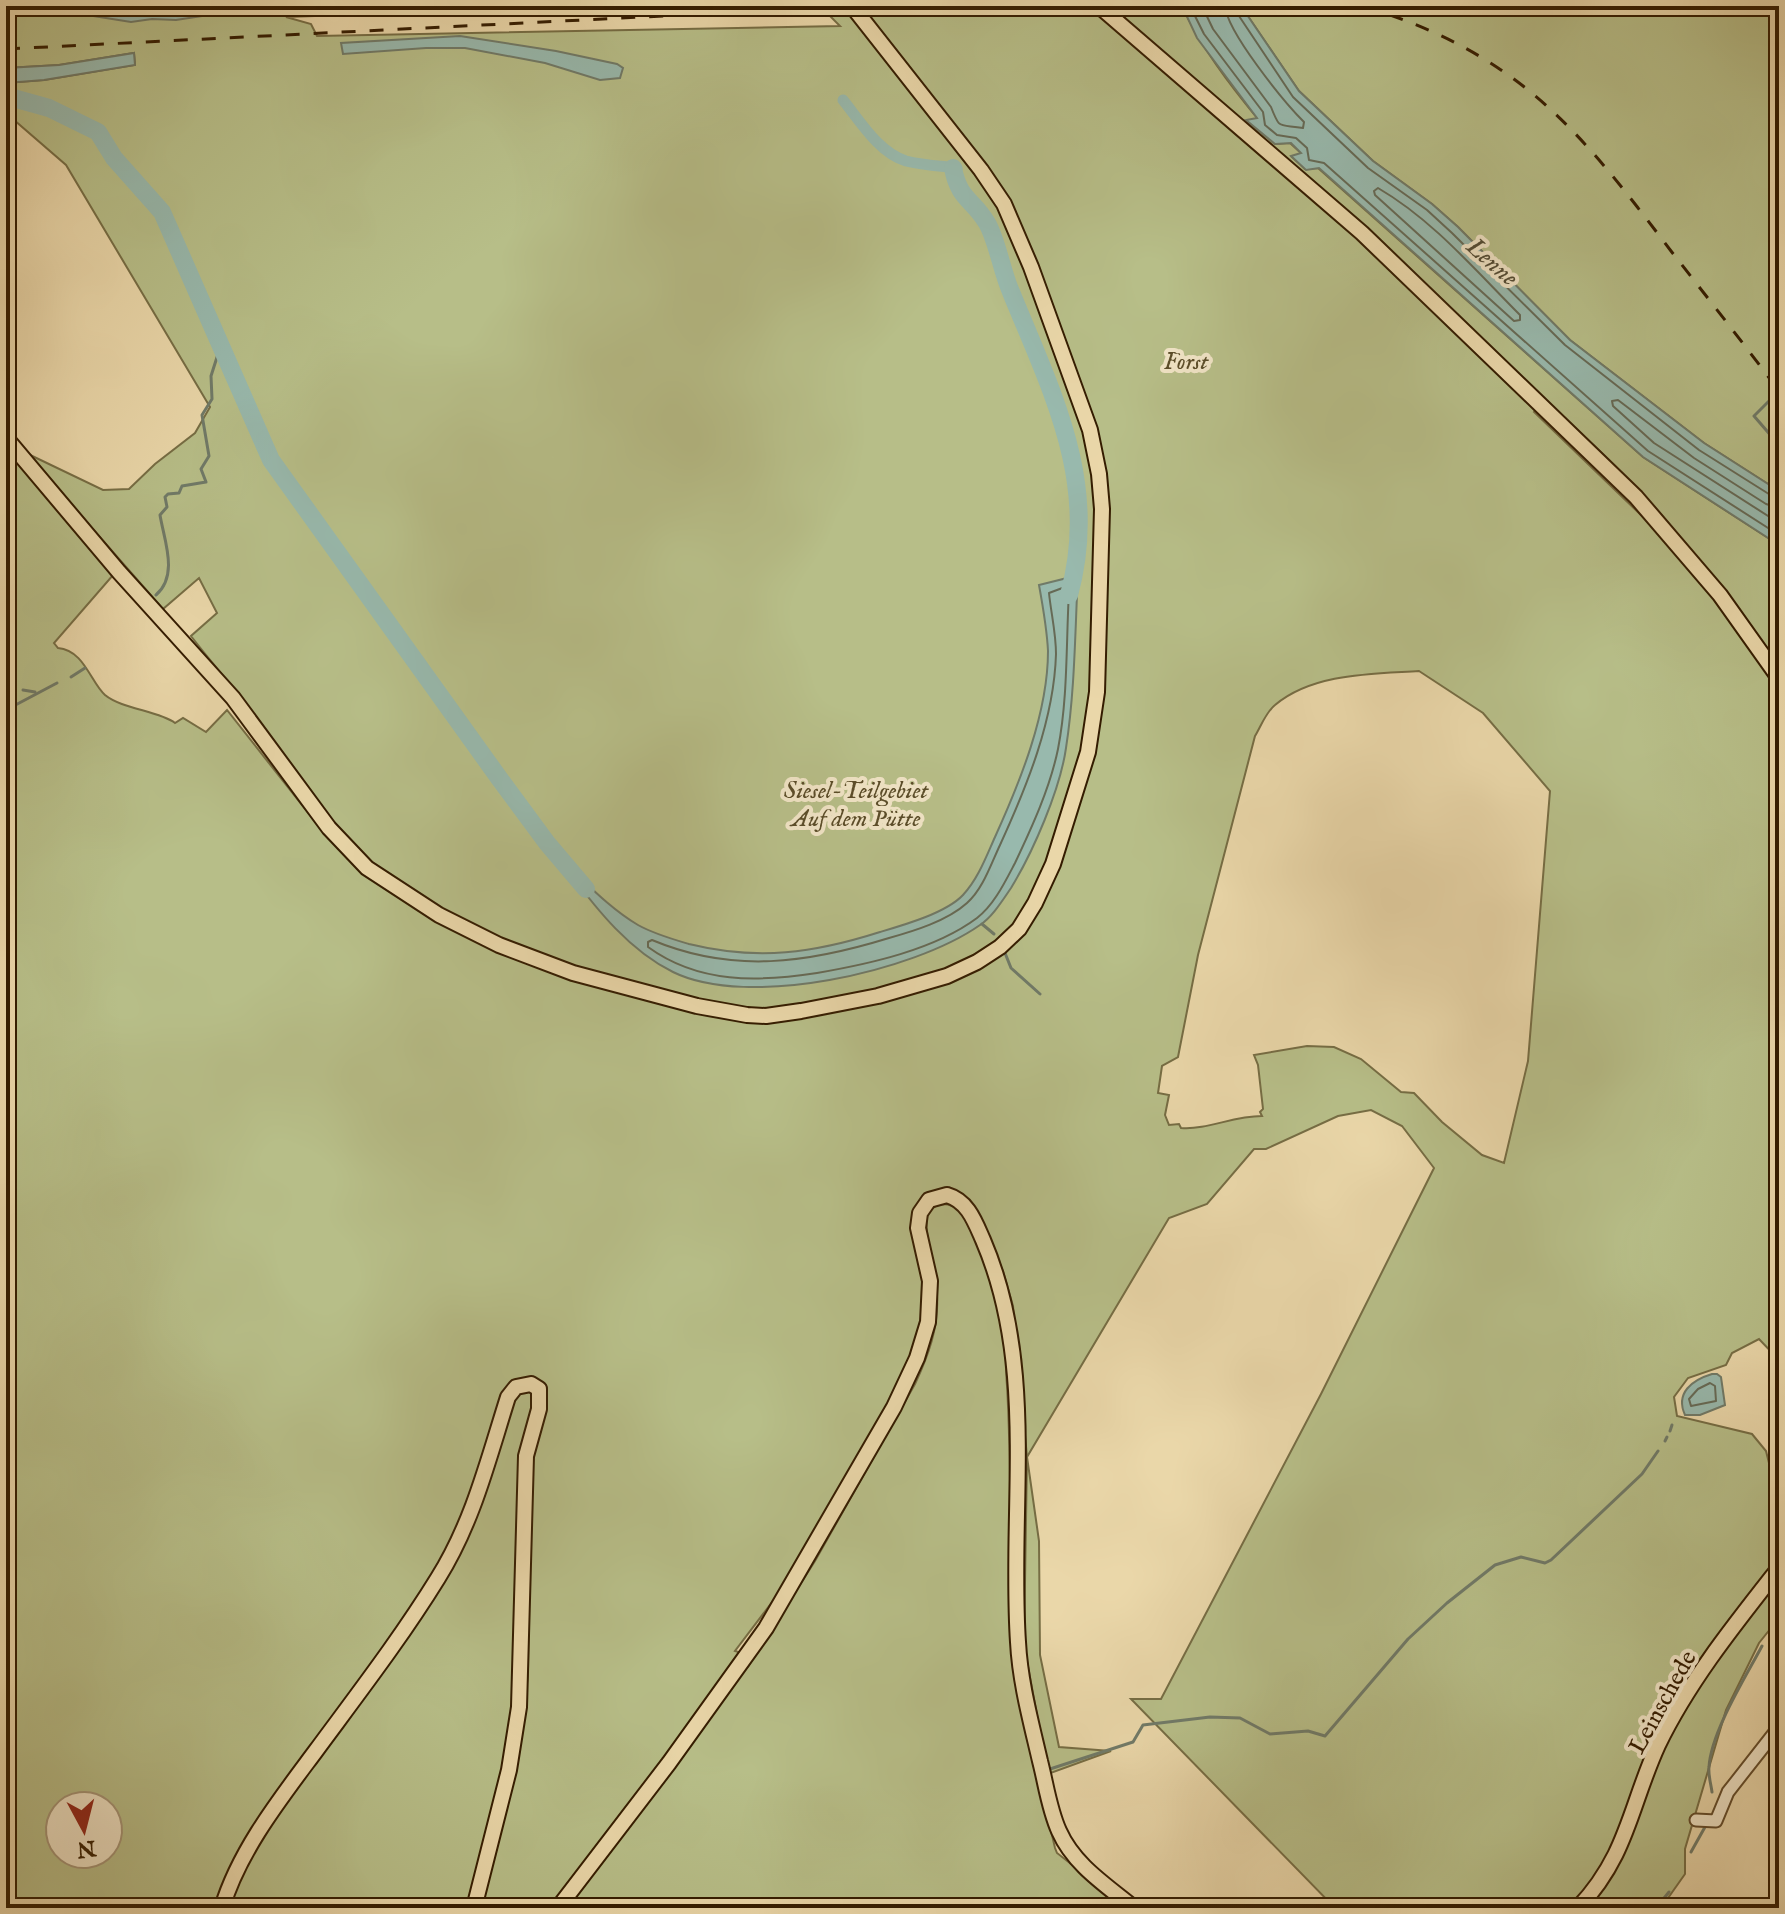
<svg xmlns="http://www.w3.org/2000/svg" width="1785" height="1914" viewBox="0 0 1785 1914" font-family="'IM FELL English',serif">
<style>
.green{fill:#b7be88;stroke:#766d44;stroke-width:2;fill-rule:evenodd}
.water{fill:#98b9ad;stroke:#707a68;stroke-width:2}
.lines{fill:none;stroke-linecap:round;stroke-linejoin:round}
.shore{stroke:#666a56;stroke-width:2}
.stream{stroke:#707a68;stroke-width:3}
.canal{stroke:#98b9ad;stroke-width:11}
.river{stroke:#98b9ad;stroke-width:18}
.minor-casing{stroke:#624b2a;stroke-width:15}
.major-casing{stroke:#341c00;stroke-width:18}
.minor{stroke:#f1e5c7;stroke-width:11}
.major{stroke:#ead7a9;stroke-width:14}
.rail{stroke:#341c00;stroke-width:3;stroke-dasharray:14 14;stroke-linecap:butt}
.labels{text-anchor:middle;stroke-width:8;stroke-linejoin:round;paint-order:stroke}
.park-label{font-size:24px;font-style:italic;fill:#5b4d29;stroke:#f1e5c7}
.street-label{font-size:24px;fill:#341c00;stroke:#f1e5c7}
.water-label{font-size:26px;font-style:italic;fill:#524b34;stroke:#f1e5c7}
</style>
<rect width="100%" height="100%" fill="#ead7a9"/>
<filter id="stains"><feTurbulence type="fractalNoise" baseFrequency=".0025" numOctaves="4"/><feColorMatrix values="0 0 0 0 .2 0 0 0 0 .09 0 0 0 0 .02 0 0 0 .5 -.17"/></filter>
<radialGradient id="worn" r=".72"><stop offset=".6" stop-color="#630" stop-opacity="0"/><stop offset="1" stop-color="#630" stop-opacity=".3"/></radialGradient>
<g class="green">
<path d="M 6,6 L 608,6 L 286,17 L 311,24 L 317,36 L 840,26 L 820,6 L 1182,6 C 1202,48 1228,83 1258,119 L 1247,121 L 1275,144 L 1290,143 L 1302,154 L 1292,157 L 1305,169 L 1318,168 L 1643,457 L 1779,545 L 1779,670 C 1745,622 1711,576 1675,531 C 1636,483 1589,441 1544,399 L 1534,412 L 1670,543 L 1714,598 L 1779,689 L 1779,1360 L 1759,1339 L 1732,1353 L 1726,1365 L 1688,1378 L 1674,1397 L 1677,1416 L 1752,1434 L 1766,1451 L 1779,1503 L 1779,1559 L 1692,1674 L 1672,1706 L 1644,1763 L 1663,1740 L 1701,1674 L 1779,1579 L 1779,1618 L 1759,1643 L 1726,1710 L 1685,1849 L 1685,1874 L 1661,1908 L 1335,1908 L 1131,1699 L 1161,1699 L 1321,1394 L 1434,1168 L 1402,1126 L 1371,1110 L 1338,1116 L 1266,1149 L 1254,1149 L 1207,1204 L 1169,1218 L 1027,1457 L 1039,1541 L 1040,1655 L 1059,1747 L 1111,1751 L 1048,1774 L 1024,1645 L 1027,1457 L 1013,1306 L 1003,1271 L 980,1218 L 964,1199 L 950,1189 L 936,1190 L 923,1198 L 918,1203 L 912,1221 L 923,1274 L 925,1302 L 919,1336 L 912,1360 L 801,1564 L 735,1651 L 748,1655 L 749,1665 L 815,1561 L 915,1384 C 928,1356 939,1327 937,1296 C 936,1278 921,1223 929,1212 C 936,1203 947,1202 956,1208 C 973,1218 998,1292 1002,1313 C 1006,1336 1005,1362 1007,1386 C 1012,1471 1010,1557 1011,1642 L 1016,1644 L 1028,1732 L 1055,1848 L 1057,1853 L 1127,1908 L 6,1908 L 6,674 L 15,660 L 6,643 L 6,446 L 114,574 L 54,643 L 58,648 C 84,650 91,683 105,695 C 122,709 159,711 175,723 L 183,718 L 206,732 L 227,710 L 321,829 L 362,871 L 435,919 L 494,950 L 572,977 L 572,968 C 503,941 431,913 372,866 C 317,821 281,755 240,698 C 225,677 207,657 191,636 L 217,613 L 199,578 L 163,609 L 26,453 L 103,490 L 129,489 L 155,464 L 195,433 L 210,407 L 66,165 L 6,113 L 6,83 L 44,80 L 135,65 L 134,53 L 59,65 L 6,68 ZM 1419,671 L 1483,713 L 1550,791 L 1528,1061 L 1504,1163 L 1482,1155 L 1442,1122 L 1414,1093 L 1401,1092 L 1361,1059 L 1334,1047 L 1307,1046 L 1254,1055 L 1258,1065 L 1263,1109 L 1260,1112 L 1262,1116 C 1232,1116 1208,1130 1181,1128 L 1179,1124 L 1169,1125 L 1165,1115 L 1169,1095 L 1158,1093 L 1162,1066 L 1178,1057 L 1198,955 L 1255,736 C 1261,726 1266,712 1275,705 C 1313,673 1372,674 1419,671 ZM 519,1499 L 530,1501 L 528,1674 L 524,1713 L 512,1710 ZM 60,1806 L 108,1806 L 108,1854 L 60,1854 Z"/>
<polygon points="1241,6 1779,6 1779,491 1704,443 1570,340 1458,227 1432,204 1373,161 1299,91"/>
</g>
<g class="water">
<polygon points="58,6 268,6 176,20 152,19 131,22 87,15"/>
<polygon points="1182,6 1241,6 1299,91 1373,161 1432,204 1458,227 1570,340 1704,443 1779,491 1779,545 1643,457 1319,168 1306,170 1291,156 1301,153 1291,143 1275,144 1246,120 1257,118 1197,38"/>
<polygon points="460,36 556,51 617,64 623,68 620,78 600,80 545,63 465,48 426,48 343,54 341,43"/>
<polygon points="134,53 135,65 44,80 6,83 6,68 59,65"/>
<path d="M 1073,573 L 1078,573 C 1075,631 1075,690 1066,748 C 1060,790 1033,852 1011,888 C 1002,901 993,916 980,925 C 913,972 748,1009 673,972 C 630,951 597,910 569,872 L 573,871 C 593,890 614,911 638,925 C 654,934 672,939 689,944 C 758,961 814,953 880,932 C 904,925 946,913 963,895 C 978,879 986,857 995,837 C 1020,782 1048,713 1048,651 C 1047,629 1043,607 1039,585 L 1067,578 Z"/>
<path d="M 1712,1374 L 1717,1374 L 1721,1377 L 1725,1405 L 1700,1415 L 1685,1415 C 1675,1393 1692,1380 1712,1374 Z"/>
</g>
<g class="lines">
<g class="shore">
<polyline points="84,6 131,14 218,6"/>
<polyline points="1190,6 1204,34 1263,112 1265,125 1277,135 1296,138 1307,148 1309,160 1324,163 1648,451 1779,535"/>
<path d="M 1202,6 L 1213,29 L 1271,107 C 1280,130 1278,124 1303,128 L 1304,122 C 1284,102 1227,32 1225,6"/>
<polyline points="1235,6 1237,13 1293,97 1368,168 1427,210 1452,233 1565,345 1699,450 1772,496 1779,497"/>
<path d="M 1378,188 C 1433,220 1476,271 1520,315 L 1520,320 L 1514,321 L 1375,195 L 1374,191 Z"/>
<polyline points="1779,508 1766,504 1694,458 1618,400 1612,401 1613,406 1654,443 1779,523"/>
<path d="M 1065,587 L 1069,591 C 1066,643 1068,698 1058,749 C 1050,788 1032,827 1015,863 C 1005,882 994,905 977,918 C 934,950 869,964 817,973 C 758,982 699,984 648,947 L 648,942 L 652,940 C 733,974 808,963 889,938 C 914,931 947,921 967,903 C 983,889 991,864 1000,845 C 1027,786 1054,720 1056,654 C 1056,633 1051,613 1049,593 Z"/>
<polygon points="1710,1383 1715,1386 1716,1401 1691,1406 1689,1399 1698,1389"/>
</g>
<g class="stream">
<polyline points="1779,391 1754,416 1779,445"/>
<path d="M 156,595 C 179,575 164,540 160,515 L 167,507 L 165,497 L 168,494 L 179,493 L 182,486 L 206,482 L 201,469 L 209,456 L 202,415 L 212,399 L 211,376 L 218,354 L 225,354"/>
<polyline points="71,677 85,668"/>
<polyline points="23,690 35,692"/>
<polyline points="6,710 57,683"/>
<polyline points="982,924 994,934"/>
<polyline points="1005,953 1011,968 1040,994"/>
<polyline points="1670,1431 1672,1425"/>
<polyline points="1665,1441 1667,1437"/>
<polyline points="1050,1769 1133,1742 1143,1725 1210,1717 1240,1718 1270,1734 1308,1731 1325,1736 1408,1639 1447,1603 1495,1565 1521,1557 1545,1563 1551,1560 1642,1474 1658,1451"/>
<path d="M 1712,1792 C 1711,1784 1708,1775 1709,1767 C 1711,1732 1745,1678 1762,1646"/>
<polyline points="1691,1852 1705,1827"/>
<polyline points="1656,1908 1669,1892"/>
</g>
<path class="canal" d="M 843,100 C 860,121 879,153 906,161 C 922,165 940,166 957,168"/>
<g class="river">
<polyline points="6,96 49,108 98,132 114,158 162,212 271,460 499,778 547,843 586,889"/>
<path d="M 953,168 C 959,200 973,199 987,223 C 997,240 1002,272 1011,292 C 1052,393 1100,483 1069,595"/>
</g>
<g class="minor-casing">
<polyline id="minor" points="1696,1820 1716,1821 1728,1792 1779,1727"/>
</g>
<g class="major-casing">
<g id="major">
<polyline points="1099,6 1362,233 1636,497 1720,595 1779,678"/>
<polyline points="6,438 119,572 233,698 329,828 367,868 439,915 499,945 573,973 697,1006 747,1015 766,1016 801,1011 878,996 947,976 977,962 1000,947 1019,929 1035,903 1053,864 1088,752 1097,692 1102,509 1099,474 1090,430 1031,267 1004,204 981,170 852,6"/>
<path d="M 222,1908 C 239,1851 280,1799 315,1752 C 357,1695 401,1638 438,1578 C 473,1522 488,1460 508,1397 L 516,1387 L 531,1384 L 539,1389 L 539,1409 L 526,1456 L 519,1707 L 509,1770 L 474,1908"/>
<path d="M 558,1908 L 669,1763 L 766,1628 L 894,1407 L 917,1358 L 928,1322 L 930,1281 L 918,1228 L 920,1213 L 929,1200 L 947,1195 C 968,1201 975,1222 983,1240 C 1038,1368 1009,1508 1018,1642 C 1020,1682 1031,1722 1040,1761 C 1046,1784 1049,1809 1059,1831 C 1074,1865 1106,1885 1134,1908"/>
<path d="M 1578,1908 C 1628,1855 1630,1806 1658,1745 C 1689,1681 1735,1624 1779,1568"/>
</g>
</g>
<use href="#minor" class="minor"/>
<use href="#major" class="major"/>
<g class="rail">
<path d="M 1363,6 C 1415,22 1466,44 1511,77 C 1575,123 1623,188 1671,251 C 1707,297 1744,344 1779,391"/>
<polyline points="6,49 861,6"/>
</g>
</g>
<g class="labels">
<g class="park-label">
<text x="1186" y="369">Forst</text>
<text x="856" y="798">Siesel-Teilgebiet<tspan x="856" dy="28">Auf dem Pütte</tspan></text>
</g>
<g class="street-label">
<text transform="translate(1662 1702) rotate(-61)" y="8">Leinschede</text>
</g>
<g class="water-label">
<text transform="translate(1493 261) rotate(41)" y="9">Lenne</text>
</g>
</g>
<rect width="1785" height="1914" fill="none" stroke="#ead7a9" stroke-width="32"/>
<rect x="8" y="8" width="1769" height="1898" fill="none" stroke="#341c00" stroke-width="4"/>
<rect x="16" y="16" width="1753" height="1882" fill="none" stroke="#341c00" stroke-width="2"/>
<g transform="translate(84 1830) rotate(173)"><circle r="38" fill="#f1e5c7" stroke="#a59577" stroke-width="2"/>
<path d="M0-6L14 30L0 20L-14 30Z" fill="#8f2418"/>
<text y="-12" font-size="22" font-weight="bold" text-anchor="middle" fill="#341c00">N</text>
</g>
<rect width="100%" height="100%" filter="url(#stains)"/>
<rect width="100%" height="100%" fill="url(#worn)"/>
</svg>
